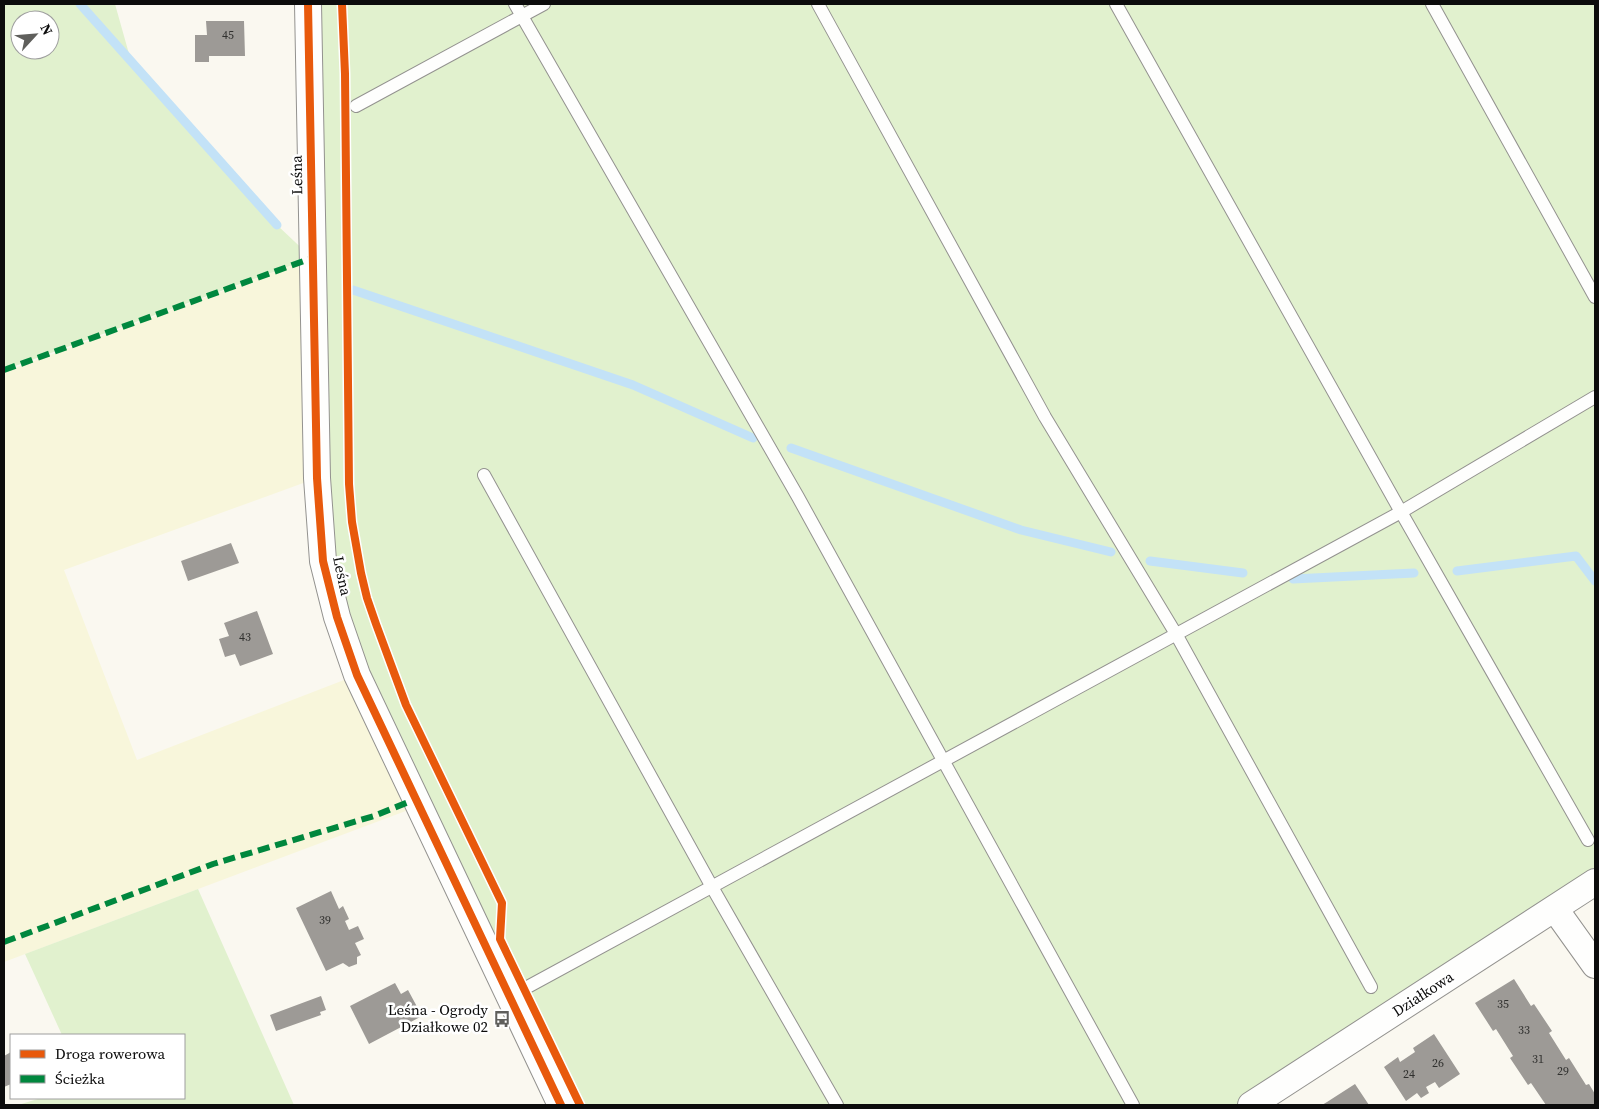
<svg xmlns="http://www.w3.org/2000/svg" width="1599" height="1109" viewBox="0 0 1599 1109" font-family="'Source Serif 4',serif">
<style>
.farmland{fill:#f8f6db}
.green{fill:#e1f1ce;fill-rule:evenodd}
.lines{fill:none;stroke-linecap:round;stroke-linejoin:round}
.stream{stroke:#c3e2f7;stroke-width:9}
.building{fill:#9d9a96}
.service-casing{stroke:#93928f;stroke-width:14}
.minor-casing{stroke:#93928f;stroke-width:28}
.service{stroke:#fefefd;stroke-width:12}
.minor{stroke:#fefefd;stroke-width:26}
.quiet{stroke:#00873e;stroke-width:6;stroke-dasharray:12 6;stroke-linecap:butt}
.cycleway-casing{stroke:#fff;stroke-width:11}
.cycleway{stroke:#e8590c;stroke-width:8}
.labels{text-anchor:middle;stroke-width:5;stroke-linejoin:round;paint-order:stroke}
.number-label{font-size:12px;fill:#30302e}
.street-label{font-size:15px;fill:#0c0c0c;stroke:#fff}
.poi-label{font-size:15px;fill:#0c0c0c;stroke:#fff;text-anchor:end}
</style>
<rect width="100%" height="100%" fill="#faf8f0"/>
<polygon class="farmland" points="312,258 317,478 64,570 137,760 357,675 419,806 4,962 4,372"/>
<g class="green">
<path d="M 4,4 L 115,4 L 131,61 L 277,225 L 312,258 L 308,4 L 1595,4 L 1595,882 L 1251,1105 L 561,1105 L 337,617 L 312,258 L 4,370 ZM 20,20 L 50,20 L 50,50 L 20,50 Z"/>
<polygon points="198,889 294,1105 18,1105 41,1098 184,1098 184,1035 62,1035 25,954"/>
</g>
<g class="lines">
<g class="stream">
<polyline points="80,4 277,225"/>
<polyline points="353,290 633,385 753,438"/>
<polyline points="791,448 1021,530 1111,552"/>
<polyline points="1150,561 1243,573"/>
<polyline points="1457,571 1576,556 1595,581"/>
<polyline points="1293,579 1414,573"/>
</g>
</g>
<g class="building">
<polygon points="206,21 244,21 245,56 209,56 209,62 195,62 195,35 207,35"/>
<polygon points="231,543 239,563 188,581 181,561"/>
<polygon points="257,611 273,654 240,666 235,654 225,657 219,639 229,636 224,623"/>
<polygon points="331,891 339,909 343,906 349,919 345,921 349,930 358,926 364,939 355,943 361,955 357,957 357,964 349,967 343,963 326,971 296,908"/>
<polygon points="1514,979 1531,1006 1534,1004 1552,1031 1549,1033 1566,1060 1569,1058 1586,1085 1589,1084 1595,1094 1595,1105 1546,1105 1531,1083 1528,1085 1510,1058 1513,1056 1496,1029 1493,1031 1475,1003"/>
<polygon points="395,983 401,994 408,990 422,1016 369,1044 350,1006"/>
<polygon points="321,996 326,1010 320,1012 321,1015 276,1031 270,1015"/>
<polygon points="1434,1034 1460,1074 1439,1088 1435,1082 1426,1087 1429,1093 1421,1098 1417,1093 1406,1101 1384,1067 1398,1057 1400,1062 1415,1052 1413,1048"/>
<polygon points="11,1052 11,1084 4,1087 4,1056"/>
<polygon points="1355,1084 1369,1105 1322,1105 1327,1102"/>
</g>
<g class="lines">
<g class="service-casing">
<g id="service">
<polyline points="515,4 798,497 1133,1105"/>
<polyline points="818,4 1045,417 1176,634 1371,987"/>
<polyline points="1116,4 1401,512 1588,840"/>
<polyline points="1432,4 1595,297"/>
<polyline points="356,106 544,4"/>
<polyline points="484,475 712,887 837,1105"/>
<polyline points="509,997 1401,512 1595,397"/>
</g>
</g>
<g class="minor-casing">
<g id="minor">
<polyline points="308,4 317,478 323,561 337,617 357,675 561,1105"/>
<polyline points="1555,909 1595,965"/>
<polyline points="1251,1105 1595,882"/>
</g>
</g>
<use href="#service" class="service"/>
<use href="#minor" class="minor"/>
<g class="quiet">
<polyline points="4,370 312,258"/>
<polyline points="4,942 213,864 374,816 416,799"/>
</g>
<g class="cycleway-casing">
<g id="cycleway">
<polyline points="308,4 317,478 323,561 337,617 357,675 561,1105"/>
<polyline points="342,4 345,74 349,484 352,522 361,573 367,598 376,624 406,705 502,903 500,939 580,1105"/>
</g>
</g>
<use href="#cycleway" class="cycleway"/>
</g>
<defs>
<g id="bus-bare" transform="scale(1.35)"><path d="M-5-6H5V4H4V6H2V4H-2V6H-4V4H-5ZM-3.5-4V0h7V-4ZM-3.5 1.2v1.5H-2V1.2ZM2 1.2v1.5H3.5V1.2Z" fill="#5f5f5c" stroke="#fff" stroke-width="2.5" paint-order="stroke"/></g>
</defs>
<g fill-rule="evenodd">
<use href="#bus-bare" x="502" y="1019"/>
</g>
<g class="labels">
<g class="number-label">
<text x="228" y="39">45</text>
<text x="245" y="641">43</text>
<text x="325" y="924">39</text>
<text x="1503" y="1008">35</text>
<text x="1524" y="1034">33</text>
<text x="1538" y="1063">31</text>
<text x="1438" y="1067">26</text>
<text x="1563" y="1075">29</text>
<text x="1409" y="1078">24</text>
</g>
<g class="street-label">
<text transform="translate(297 175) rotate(-91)" y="5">Leśna</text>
<text transform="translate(342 576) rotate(78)" y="5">Leśna</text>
<text transform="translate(1423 994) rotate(-33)" y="5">Działkowa</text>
</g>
<g class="poi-label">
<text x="488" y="1015">Leśna - Ogrody<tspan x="488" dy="17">Działkowe 02</tspan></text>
</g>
</g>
<rect width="1599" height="1109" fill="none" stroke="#0c0c0c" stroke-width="10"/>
<rect x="10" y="1034" width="175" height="65" fill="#ffffff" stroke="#9e9e9e"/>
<rect x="20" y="1050" width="25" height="8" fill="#e8590c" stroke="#9e9e9e"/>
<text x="55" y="1059" font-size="15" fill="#0c0c0c">Droga rowerowa</text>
<rect x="20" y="1075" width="25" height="8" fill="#00873e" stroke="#9e9e9e"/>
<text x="55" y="1084" font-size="15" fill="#0c0c0c">Ścieżka</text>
<g transform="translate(35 35) rotate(64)"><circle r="24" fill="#ffffff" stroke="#9e9e9e"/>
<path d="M0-4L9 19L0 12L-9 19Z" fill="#5f5f5c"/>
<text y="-8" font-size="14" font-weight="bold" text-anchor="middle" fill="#0c0c0c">N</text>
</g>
</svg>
